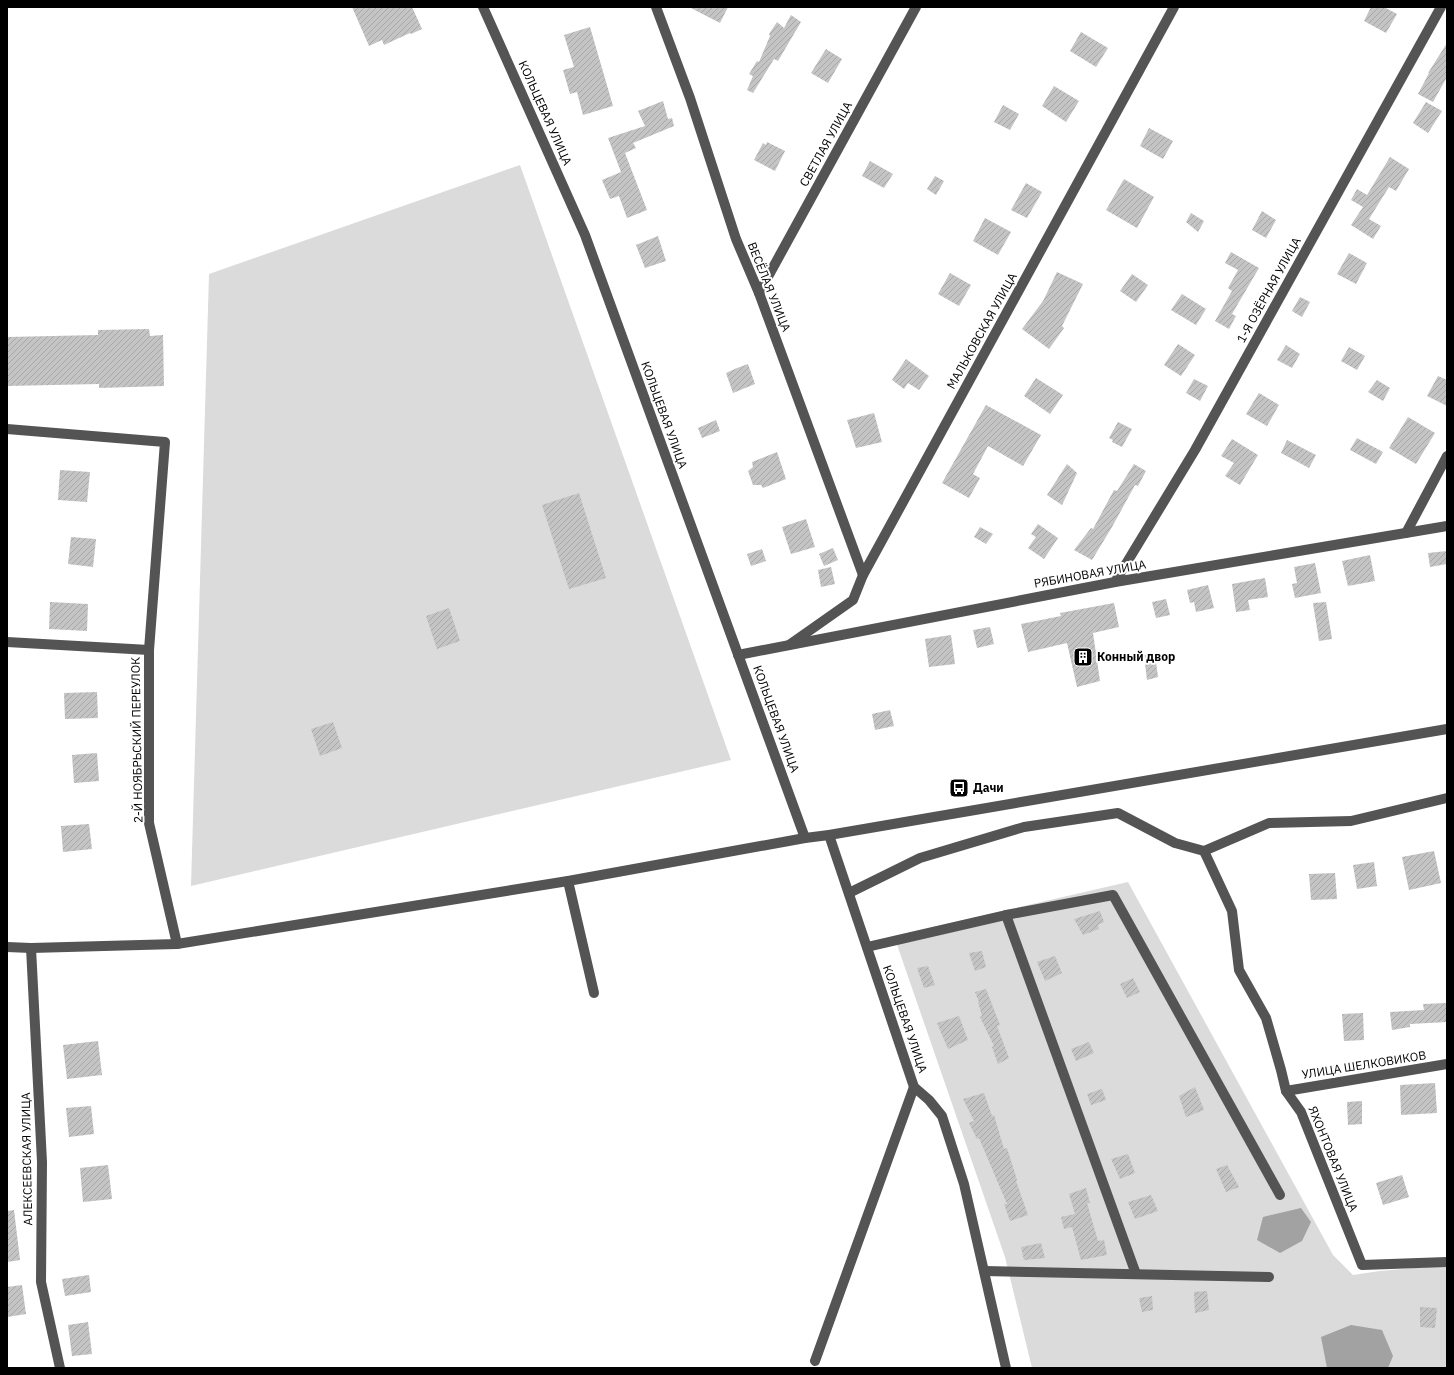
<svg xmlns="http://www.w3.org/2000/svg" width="1454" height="1375" viewBox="0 0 1454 1375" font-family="'IBM Plex Sans',sans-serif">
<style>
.green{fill:#dbdbdb}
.water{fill:#a2a2a2}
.building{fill:url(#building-hatch)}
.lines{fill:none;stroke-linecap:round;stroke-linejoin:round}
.minor{stroke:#545454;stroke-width:10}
.labels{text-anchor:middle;stroke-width:4;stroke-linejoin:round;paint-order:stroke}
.street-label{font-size:12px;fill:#000;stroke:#fff}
.poi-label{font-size:12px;font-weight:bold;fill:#000;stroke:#fff;text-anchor:start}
</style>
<defs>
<pattern id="building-hatch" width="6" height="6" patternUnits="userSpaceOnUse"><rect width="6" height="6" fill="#c4c4c4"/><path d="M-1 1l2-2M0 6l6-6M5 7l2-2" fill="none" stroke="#a7a7a7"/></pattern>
</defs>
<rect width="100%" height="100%" fill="#fff"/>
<g class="green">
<polygon points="520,165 731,760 191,886 209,274"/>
<polygon points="1128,882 1333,1255 1353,1275 1380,1271 1447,1265 1447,1368 1032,1368 1005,1257 894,936"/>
</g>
<g class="water">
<polygon points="1301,1208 1311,1222 1302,1241 1280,1253 1257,1240 1263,1217"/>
<polygon points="1351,1325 1382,1330 1393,1356 1388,1368 1327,1368 1321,1337"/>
</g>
<g class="building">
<polygon points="352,7 412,7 422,29 411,34 410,33 384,45 382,40 369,46"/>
<polygon points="689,7 728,7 720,23"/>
<polygon points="1371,7 1384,7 1397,14 1386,33 1364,21"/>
<polygon points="791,15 801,22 778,61 774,59 753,93 747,90 753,76 749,74 757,61 759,62 770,36 769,34 777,22 784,28"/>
<polygon points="590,27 613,106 583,115 577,92 570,94 563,70 574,67 564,35"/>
<polygon points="1081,32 1108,48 1096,67 1070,51"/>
<polygon points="1447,43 1447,77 1433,102 1418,94 1429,73 1428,73"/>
<polygon points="826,49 842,59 828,83 811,73"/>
<polygon points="1054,86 1079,101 1066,122 1042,106"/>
<polygon points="663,101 668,119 672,118 674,126 633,143 636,148 625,153 647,210 627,218 619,196 610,199 602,180 621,172 608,138 645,126 638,111"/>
<polygon points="1426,102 1442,111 1428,133 1413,123"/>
<polygon points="1003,105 1019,114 1010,130 994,122"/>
<polygon points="1149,128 1173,141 1163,159 1140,146"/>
<polygon points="767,142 785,151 775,171 754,160 763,143 766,145"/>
<polygon points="1390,157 1409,169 1396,191 1389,187 1369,219 1381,226 1373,239 1351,225 1363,207 1351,200 1357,189 1367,195"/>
<polygon points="870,161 893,174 884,188 862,176"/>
<polygon points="935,176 944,181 936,195 927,189"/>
<polygon points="1124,179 1154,197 1137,228 1106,210"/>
<polygon points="1026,183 1042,192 1027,218 1011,210"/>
<polygon points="1262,211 1276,220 1266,238 1252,230"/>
<polygon points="1191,213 1204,221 1198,232 1186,222"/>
<polygon points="985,218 1011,232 998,255 973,241"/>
<polygon points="658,236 666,261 645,268 636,245"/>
<polygon points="1231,252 1259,268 1232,314 1236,316 1229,329 1215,321 1232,291 1228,288 1238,270 1225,263"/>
<polygon points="1349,253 1367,263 1356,284 1337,274"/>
<polygon points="1057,272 1083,284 1062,326 1064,328 1049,349 1022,329 1043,301"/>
<polygon points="950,273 971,285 959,306 938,294"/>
<polygon points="1132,274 1148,285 1136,302 1120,291"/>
<polygon points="1182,294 1206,309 1196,325 1171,310"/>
<polygon points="1300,297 1310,302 1302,317 1292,311"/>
<polygon points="149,329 150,336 163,335 164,386 99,388 99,384 7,386 7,337 98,335 98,330"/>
<polygon points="1178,344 1195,355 1181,376 1164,365"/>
<polygon points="1286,345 1300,354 1292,368 1277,360"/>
<polygon points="1349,347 1365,356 1357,370 1341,361"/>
<polygon points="906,359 929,376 919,390 908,383 904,389 892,380"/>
<polygon points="748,364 755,384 733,393 726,373 737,368"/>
<polygon points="1438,376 1447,380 1447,406 1427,396"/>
<polygon points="1036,378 1063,395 1050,414 1024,396"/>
<polygon points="1194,379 1208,386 1200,401 1186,393"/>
<polygon points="1377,380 1390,388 1383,401 1368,392"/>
<polygon points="1259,393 1279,405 1267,426 1246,414"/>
<polygon points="986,405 1041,435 1023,466 988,446 973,474 980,478 969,498 942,483"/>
<polygon points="874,413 882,442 856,448 847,420"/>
<polygon points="1408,417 1435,433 1416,464 1389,448"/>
<polygon points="716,420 720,431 702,438 698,428"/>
<polygon points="1118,422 1132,429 1122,447 1112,442 1113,440 1109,438"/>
<polygon points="1357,438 1383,452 1376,464 1350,450"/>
<polygon points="1232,439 1258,455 1240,485 1225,476 1234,463 1221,456"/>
<polygon points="1287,440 1316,455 1309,468 1281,453"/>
<polygon points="777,452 786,479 763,488 761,485 753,485 748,471 753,467 752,462"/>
<polygon points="1067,464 1077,473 1062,505 1047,495"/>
<polygon points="1134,464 1146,471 1138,486 1135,485 1112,527 1092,560 1074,550 1091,528 1093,529 1114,490 1117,491"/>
<polygon points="60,470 90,472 87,502 58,500"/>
<polygon points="579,493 606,578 569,589 542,505"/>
<polygon points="806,519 815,547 791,554 782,527"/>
<polygon points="1038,524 1058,538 1044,559 1028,548 1036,537 1031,534"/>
<polygon points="980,527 993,534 986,544 974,537"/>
<polygon points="71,537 96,539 93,567 68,564"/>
<polygon points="833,548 838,560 824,566 819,554"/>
<polygon points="762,549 766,561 751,566 747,554"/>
<polygon points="1447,551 1447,564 1430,567 1428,553"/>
<polygon points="1370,555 1375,581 1348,586 1342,561"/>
<polygon points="1315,563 1321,593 1295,598 1292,584 1297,583 1294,567"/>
<polygon points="831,567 835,584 821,587 818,570"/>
<polygon points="1265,578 1268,597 1248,600 1250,610 1236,612 1232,584"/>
<polygon points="1208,585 1214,608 1196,612 1194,602 1190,603 1187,590"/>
<polygon points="1166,599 1170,615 1156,618 1152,602"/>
<polygon points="50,602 88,604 87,631 49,629"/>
<polygon points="1326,602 1332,639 1319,641 1313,603"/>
<polygon points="1114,603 1119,627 1093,633 1100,681 1077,687 1067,643 1028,652 1021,624 1061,616 1060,613"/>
<polygon points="449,608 460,641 437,649 426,616"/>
<polygon points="990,627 994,644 977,648 973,630"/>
<polygon points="951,635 955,664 929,667 925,639"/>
<polygon points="1155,654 1158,677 1147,680 1144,655"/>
<polygon points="97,692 98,718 65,719 64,693"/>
<polygon points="890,710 894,726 875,730 872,714"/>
<polygon points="333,722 342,748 320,756 311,729"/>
<polygon points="97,753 99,781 74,783 72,755"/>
<polygon points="89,824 92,849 63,852 61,826"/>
<polygon points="1434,851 1441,883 1409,890 1402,857"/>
<polygon points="1374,862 1377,886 1357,889 1353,865"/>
<polygon points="1335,873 1337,899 1311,900 1309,874"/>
<polygon points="1100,911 1104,922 1098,925 1099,929 1083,935 1074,919"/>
<polygon points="982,951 986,967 975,971 969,953"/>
<polygon points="1055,956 1062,973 1045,981 1037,962"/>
<polygon points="928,966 935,985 924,988 917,968"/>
<polygon points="1133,978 1140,992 1127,998 1120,984"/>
<polygon points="986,989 1000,1025 997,1026 1009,1058 998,1064 992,1047 994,1046 980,1017 982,1016 978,1002 979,1002 975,992"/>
<polygon points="1447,1003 1447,1022 1410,1024 1410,1027 1392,1030 1390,1012 1424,1010 1423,1004"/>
<polygon points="1363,1013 1364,1040 1344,1041 1342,1014"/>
<polygon points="959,1016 968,1040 948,1049 937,1023"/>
<polygon points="98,1041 102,1075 67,1079 63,1045"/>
<polygon points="1089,1042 1094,1053 1076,1061 1071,1049"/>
<polygon points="1435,1083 1437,1113 1401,1115 1400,1085"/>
<polygon points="1195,1087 1204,1110 1186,1117 1179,1096"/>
<polygon points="1102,1089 1106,1100 1091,1105 1087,1094"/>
<polygon points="984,1093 992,1116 994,1115 1004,1149 1007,1148 1017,1180 1016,1181 1028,1215 1010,1221 1004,1204 1007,1204 979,1138 977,1139 969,1123 974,1121 963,1099"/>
<polygon points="1362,1101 1362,1124 1348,1125 1347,1102"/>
<polygon points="91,1106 94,1134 69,1137 66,1108"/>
<polygon points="1128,1154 1135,1173 1120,1179 1111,1159"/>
<polygon points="108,1165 112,1199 83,1202 80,1168"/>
<polygon points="1227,1165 1239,1187 1226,1192 1216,1169"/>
<polygon points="1402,1175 1409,1197 1383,1205 1376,1183"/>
<polygon points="1086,1188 1090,1203 1087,1203 1098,1241 1104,1240 1107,1255 1081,1260 1072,1227 1064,1229 1061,1217 1075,1214 1069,1194"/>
<polygon points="1151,1195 1158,1211 1135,1219 1128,1202"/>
<polygon points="14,1210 20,1260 7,1262 7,1211"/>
<polygon points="1041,1243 1045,1258 1024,1260 1021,1247"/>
<polygon points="89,1275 91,1292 65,1296 62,1279"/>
<polygon points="22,1285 26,1314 7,1317 7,1287"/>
<polygon points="1207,1291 1209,1310 1195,1313 1194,1292"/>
<polygon points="1152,1296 1153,1310 1142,1312 1139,1298"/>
<polygon points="1420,1307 1437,1308 1435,1328 1420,1327"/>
<polygon points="88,1322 92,1354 72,1356 68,1325"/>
</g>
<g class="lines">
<g class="minor">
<polyline points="483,7 585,235 805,838"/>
<polyline points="656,7 690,98 736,239 759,293 863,575"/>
<polyline points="759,293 916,7"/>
<polyline points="7,429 165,442 149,650"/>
<polyline points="1406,533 1447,456"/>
<polyline points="1115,582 1195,450 1441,7"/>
<polyline points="7,642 149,650 149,823 177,944"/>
<polyline points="789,645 853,600 863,575 1174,7"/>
<polyline points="738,655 1115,582 1447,526"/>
<polyline points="829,835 914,1087 929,1100 942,1116 964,1184 1006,1368"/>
<polyline points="1204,851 1232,911 1239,970 1266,1018 1281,1070 1286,1091 1301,1112 1362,1265 1447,1262"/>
<polyline points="568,881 594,993"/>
<polyline points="849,893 920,858 1024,827 1118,813 1175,843 1204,851 1269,823 1351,821 1447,798"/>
<polyline points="1006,915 1136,1274"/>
<polyline points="7,947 31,948 177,944 568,881 805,838 829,835 1447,729"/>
<polyline points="867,947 1006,915 1113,895 1280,1195"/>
<polyline points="31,948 42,1162 41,1282 60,1368"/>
<polyline points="1286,1091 1447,1064"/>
<polyline points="984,1271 1269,1277"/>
<polyline points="815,1361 914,1087"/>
</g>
</g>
<defs>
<g id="building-square" transform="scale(1)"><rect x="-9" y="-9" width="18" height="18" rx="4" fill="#000" stroke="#fff"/><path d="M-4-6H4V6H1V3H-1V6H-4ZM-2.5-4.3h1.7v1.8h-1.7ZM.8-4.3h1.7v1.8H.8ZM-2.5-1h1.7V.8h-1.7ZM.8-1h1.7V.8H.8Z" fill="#fff"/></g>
<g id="bus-square" transform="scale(1)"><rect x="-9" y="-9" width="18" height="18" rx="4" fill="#000" stroke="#fff"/><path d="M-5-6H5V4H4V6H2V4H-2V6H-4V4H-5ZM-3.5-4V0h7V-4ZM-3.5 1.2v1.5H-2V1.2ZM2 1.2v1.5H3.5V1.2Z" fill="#fff"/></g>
</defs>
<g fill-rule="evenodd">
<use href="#building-square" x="1083" y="657"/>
<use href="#bus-square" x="959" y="788"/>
</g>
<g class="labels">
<g class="street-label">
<text transform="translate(545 113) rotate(66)" y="4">КОЛЬЦЕВАЯ УЛИЦА</text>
<text transform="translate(826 144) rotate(-61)" y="4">СВЕТЛАЯ УЛИЦА</text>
<text transform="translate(769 287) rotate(68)" y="4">ВЕСЁЛАЯ УЛИЦА</text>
<text transform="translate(1269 290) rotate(-61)" y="4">1-Я ОЗЁРНАЯ УЛИЦА</text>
<text transform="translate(982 331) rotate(-61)" y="4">МАЛЬКОВСКАЯ УЛИЦА</text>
<text transform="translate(664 415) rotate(70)" y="4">КОЛЬЦЕВАЯ УЛИЦА</text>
<text transform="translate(1090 574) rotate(-10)" y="4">РЯБИНОВАЯ УЛИЦА</text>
<text transform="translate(776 719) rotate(70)" y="4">КОЛЬЦЕВАЯ УЛИЦА</text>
<text transform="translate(137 740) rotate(-91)" y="4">2-Й НОЯБРЬСКИЙ ПЕРЕУЛОК</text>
<text transform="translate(905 1019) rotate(71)" y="4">КОЛЬЦЕВАЯ УЛИЦА</text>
<text transform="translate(1364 1065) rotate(-9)" y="4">УЛИЦА ШЕЛКОВИКОВ</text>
<text transform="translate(27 1159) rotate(-91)" y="4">АЛЕКСЕЕВСКАЯ УЛИЦА</text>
<text transform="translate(1333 1159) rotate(68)" y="4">ЯХОНТОВАЯ УЛИЦА</text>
</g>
<g class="poi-label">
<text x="1097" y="661">Конный двор</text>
<text x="973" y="792">Дачи</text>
</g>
</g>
<rect width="1454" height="1375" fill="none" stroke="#000000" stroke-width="16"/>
</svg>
